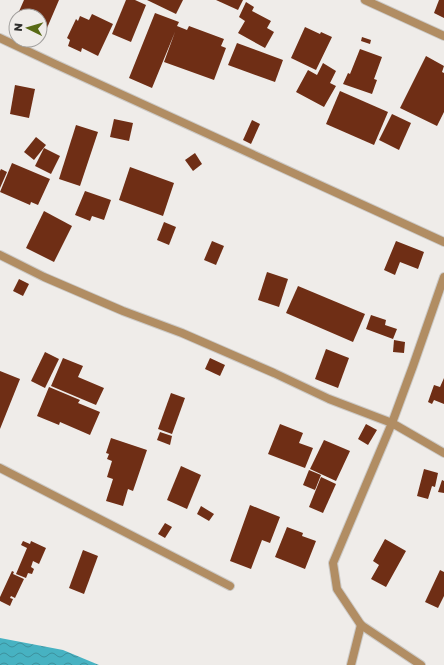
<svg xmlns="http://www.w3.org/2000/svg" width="444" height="665" viewBox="0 0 444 665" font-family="'Golos Text',sans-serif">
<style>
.water{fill:url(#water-waves)}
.building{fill:#6f2e15}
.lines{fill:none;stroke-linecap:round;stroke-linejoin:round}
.minor-casing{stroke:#cccac7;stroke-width:10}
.minor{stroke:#b18d63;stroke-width:8}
</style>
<defs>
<pattern id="water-waves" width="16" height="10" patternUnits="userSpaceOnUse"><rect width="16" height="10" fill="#47b2c2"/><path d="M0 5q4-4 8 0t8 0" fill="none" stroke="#3c919e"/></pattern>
</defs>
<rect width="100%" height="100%" fill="#efece9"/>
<polygon class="water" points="0,638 63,650 99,665 0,665"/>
<g class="building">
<polygon points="24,0 59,0 44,35 40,34 40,16 17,16"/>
<polygon points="126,0 135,0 146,5 131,42 112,34"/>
<polygon points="147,0 183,0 176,14"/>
<polygon points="216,0 243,0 238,10"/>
<polygon points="439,0 444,0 444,18 434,13"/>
<polygon points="246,2 254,7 252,11 271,21 267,28 274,32 265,48 238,33 245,21 239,17"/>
<polygon points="155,13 179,22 177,26 187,30 189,26 224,39 221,46 226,48 214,80 164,62 175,32 152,88 129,78"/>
<polygon points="92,14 113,24 98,56 82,48 81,52 68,46 70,40 67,38 76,19 78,21 80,16 89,20"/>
<polygon points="305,27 320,34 321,32 332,37 316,70 291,58"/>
<polygon points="362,37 371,40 370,44 361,41"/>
<polygon points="237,43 283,60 275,82 228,65"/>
<polygon points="360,49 382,57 374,79 377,80 372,94 343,84 348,73 350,74"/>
<polygon points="426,56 444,66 442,72 444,73 444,112 437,126 400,108"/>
<polygon points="323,63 336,71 330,83 336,86 324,107 296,92 308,70 317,75"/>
<polygon points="15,85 35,89 29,118 10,114"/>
<polygon points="340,91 388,112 374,145 326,124"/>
<polygon points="392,114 411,123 399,150 379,140"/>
<polygon points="114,119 133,123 129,141 110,137"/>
<polygon points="252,120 260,124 251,144 243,140"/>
<polygon points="76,125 98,132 80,186 59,179"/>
<polygon points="36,137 46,145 34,160 24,152"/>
<polygon points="44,148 60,156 51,174 35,166"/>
<polygon points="195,153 202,164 193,171 185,160"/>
<polygon points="12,163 50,179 38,205 31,202 30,205 0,192"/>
<polygon points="130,167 174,183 163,216 119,200"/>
<polygon points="1,169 7,172 0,188 0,171"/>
<polygon points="85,191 111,200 104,220 92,216 90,221 75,215"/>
<polygon points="44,211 72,226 54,262 26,248"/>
<polygon points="164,222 176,227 169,245 157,240"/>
<polygon points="212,241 224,246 216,265 204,260"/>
<polygon points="396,241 424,252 418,269 400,262 395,275 384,270"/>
<polygon points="267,272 288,279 279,307 258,300"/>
<polygon points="19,279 29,284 23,296 13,291"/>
<polygon points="298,286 365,314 353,342 286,313"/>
<polygon points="371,315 386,320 385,325 397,329 393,339 366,329"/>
<polygon points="394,340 405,342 404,353 393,352"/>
<polygon points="326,349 349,358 338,388 315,379"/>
<polygon points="45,352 59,359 45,388 31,381"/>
<polygon points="63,358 83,366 78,377 104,388 96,405 51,386"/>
<polygon points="210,358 225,365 220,376 205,369"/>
<polygon points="0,371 20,379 0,429"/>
<polygon points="444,378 444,404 434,400 432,404 428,402 434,385 440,387"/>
<polygon points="49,387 80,400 78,403 100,412 90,435 60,422 59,425 37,416"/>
<polygon points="171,393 185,398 172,434 158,429"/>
<polygon points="280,424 303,433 299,443 313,448 305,468 268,454"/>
<polygon points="366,424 377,430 368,445 358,439"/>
<polygon points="160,432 172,436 170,445 157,440"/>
<polygon points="111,438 147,450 133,491 128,489 123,506 106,501 113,479 107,477 112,461 107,459 109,454 106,453"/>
<polygon points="324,440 350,451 336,481 310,469"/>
<polygon points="181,466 201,475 187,509 167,500"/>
<polygon points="424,469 438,473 435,487 432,486 428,499 417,496"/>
<polygon points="309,470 321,475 315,490 303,485"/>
<polygon points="321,477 336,484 323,513 309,507"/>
<polygon points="442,480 444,481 444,493 438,492"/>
<polygon points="250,505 280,517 270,543 262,540 251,569 230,561"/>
<polygon points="201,506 214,514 209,521 197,514"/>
<polygon points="165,523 172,527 165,538 158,534"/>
<polygon points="287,527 303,533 302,536 316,541 305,569 275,557"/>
<polygon points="385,539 406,551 386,587 371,579 379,565 373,561"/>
<polygon points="23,541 30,544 31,541 46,548 39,564 33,561 31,567 34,569 32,574 28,573 26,578 16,574 27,548 21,545"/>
<polygon points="83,550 98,556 84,594 69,588"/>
<polygon points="440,570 444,572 444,596 438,608 425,602"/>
<polygon points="12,571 14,572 13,574 24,579 15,598 11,596 10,598 13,599 10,606 0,601 0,597"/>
</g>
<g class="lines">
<g class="minor-casing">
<g id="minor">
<polyline points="365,0 444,36"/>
<polyline points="0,38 55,64 444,242"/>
<polyline points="0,255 44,277 123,311 182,333 274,373 329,399 392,423 413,366 444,277"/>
<polyline points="0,468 230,586"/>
<polyline points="351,665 361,625"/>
<polyline points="421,665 361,625 337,589 333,563 392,423 444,453"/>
</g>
</g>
<use href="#minor" class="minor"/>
</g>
<g transform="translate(28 28) rotate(275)"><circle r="19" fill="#efece9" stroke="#a2a09e"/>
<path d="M0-3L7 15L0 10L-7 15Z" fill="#586a15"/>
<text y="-6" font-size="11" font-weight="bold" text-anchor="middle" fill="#2f2e2d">N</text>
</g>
</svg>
